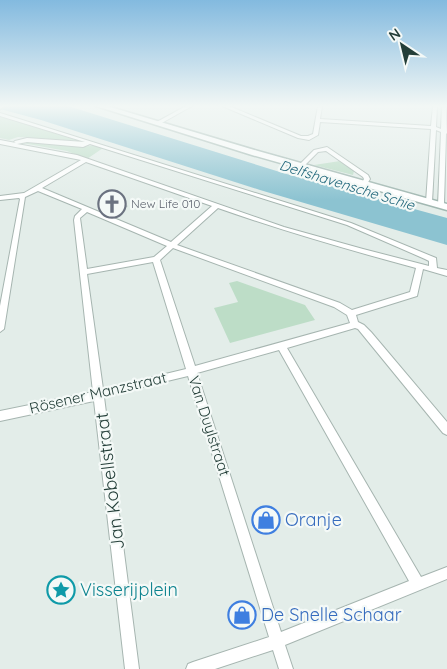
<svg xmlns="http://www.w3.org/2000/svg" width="447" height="669" viewBox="0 0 447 669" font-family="Quicksand,sans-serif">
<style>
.green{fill:#bdddc7}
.water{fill:#8cc3d1}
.building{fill:#b9c8c2}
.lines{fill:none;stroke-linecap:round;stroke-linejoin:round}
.street-casing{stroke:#a6b5b0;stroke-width:2}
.secondary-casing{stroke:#a2b8b2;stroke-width:3}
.street{fill:#fff;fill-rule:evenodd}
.secondary{fill:#fff;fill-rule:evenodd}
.labels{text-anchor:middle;stroke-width:4.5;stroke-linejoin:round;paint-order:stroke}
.far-worship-label{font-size:12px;fill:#5b616d;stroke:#f4f9f7;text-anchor:start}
.far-water-label{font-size:14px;font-style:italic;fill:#1e6579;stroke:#f4f9f7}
.street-label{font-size:15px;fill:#233e38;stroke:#f4f9f7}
.near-street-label{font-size:18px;fill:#233e38;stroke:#f4f9f7}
.near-shop-label{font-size:18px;fill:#366cbe;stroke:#f4f9f7;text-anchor:start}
.near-culture-label{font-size:18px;fill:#0d838f;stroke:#f4f9f7;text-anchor:start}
</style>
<rect width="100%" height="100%" fill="#e3ede9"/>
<g class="green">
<polygon points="0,116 79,141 18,137 9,140 0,138"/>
<polygon points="24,141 83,147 95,145 103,148 87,159 67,151 22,143"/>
<polygon points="340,161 354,171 353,175 314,165"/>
<polygon points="237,281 305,305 315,320 230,343 214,308 238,302 229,283"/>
</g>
<polygon class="water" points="0,106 68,106 283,173 447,218 447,245 260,190 41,120 0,109"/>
<polygon class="building" points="106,197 109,198 128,206 119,212 97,203"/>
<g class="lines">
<g class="street-casing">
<g id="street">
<polygon points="186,106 192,106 160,124 155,123"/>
<polygon points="222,106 229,106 301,136 308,136 313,134 318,106 322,106 320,119 431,126 433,106 437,106 436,127 441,129 442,106 446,106 447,134 446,133 444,205 441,207 438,205 441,132 436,130 432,202 429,204 426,202 431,129 320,122 318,135 309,140 298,138"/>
<path d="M 0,113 L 351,223 L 436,258 L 437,268 L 447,270 L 447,276 L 423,269 L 417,296 L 356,315 L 358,322 L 364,325 L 371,332 L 447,422 L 447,435 L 443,433 L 358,329 L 355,328 L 287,348 L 421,577 L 447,567 L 447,579 L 285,645 L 293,669 L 279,669 L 273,650 L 215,669 L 186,669 L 188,664 L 193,662 L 269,637 L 188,376 L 113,394 L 104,397 L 139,669 L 125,669 L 94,401 L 0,421 L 0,411 L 93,392 L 74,220 L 75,216 L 82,209 L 38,191 L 25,197 L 4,329 L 0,332 L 0,306 L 20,199 L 19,198 L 0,200 L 0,196 L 24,193 L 81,160 L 0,144 L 0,140 L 16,143 L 14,142 L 15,141 L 27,138 L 85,142 L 0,116 ZM 27,142 L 83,147 L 90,144 L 347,225 L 425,259 L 429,261 L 429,266 L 363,249 L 284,227 L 77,155 L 17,144 ZM 86,162 L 212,206 L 171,242 L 42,188 ZM 218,208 C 283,231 349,250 416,268 L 410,292 L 352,310 L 340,303 L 177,245 ZM 87,212 L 167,246 L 154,257 L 87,269 L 80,218 ZM 173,248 L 334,307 L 347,315 L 350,323 L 195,366 L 160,260 ZM 153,262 L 186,369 L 103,389 L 87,274 ZM 279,350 L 409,581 L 281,632 L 197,373 Z"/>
<polygon points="327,147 368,175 370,179 367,184 362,183 364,179 363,177 326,151 318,152 303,167 298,166 314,150"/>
</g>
</g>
<g class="secondary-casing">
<g id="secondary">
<polygon points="0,106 4,106 0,109"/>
<polygon points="96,106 107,106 258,151 447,204 447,210 252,155"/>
</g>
</g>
<use href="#street" class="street"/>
<use href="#secondary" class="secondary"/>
</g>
<linearGradient id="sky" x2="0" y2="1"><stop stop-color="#83badf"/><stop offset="0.53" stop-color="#f2f7f5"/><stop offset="1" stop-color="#f2f7f5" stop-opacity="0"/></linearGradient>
<rect width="447" height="200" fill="url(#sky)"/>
<defs>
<g id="church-ring" transform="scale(1.4375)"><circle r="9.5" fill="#f4f9f7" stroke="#6b7280" stroke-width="1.5"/><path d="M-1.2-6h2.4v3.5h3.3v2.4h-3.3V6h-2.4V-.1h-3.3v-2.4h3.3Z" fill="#6b7280"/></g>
<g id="shop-ring" transform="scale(1.4375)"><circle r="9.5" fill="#f4f9f7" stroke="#3f7fe0" stroke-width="1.5"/><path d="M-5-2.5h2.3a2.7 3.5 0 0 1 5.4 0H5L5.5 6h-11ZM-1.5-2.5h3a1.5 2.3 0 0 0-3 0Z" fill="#3f7fe0"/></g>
<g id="sight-ring" transform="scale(1.4375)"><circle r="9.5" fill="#f4f9f7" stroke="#0f9aa8" stroke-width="1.5"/><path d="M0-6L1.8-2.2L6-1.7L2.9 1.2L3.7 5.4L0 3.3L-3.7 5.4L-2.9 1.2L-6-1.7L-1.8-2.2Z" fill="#0f9aa8"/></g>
</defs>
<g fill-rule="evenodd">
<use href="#church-ring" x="112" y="204"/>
<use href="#shop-ring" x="266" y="520"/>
<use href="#sight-ring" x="61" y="590"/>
<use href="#shop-ring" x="242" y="615"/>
</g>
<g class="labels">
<g class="far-worship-label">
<text x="131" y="208">New Life 010</text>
</g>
<g class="far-water-label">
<text transform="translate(347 185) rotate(17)" y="5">Delfshavensche Schie</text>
</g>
<g class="street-label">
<text transform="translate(98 393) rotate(-13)" y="5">Rösener Manzstraat</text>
<text transform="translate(209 426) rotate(72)" y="5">Van Duylstraat</text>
</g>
<g class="near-street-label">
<text transform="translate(110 481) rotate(-97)" y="6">Jan Kobellstraat</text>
</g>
<g class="near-shop-label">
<text x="285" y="526">Oranje</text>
<text x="261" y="621">De Snelle Schaar</text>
</g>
<g class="near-culture-label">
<text x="80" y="596">Visserijplein</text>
</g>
</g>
<g transform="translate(402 45) rotate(325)" stroke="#f4f9f7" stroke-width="4" paint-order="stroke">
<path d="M0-4L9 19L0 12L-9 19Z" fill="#233e38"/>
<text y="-8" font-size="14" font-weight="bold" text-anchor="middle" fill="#233e38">N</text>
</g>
</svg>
